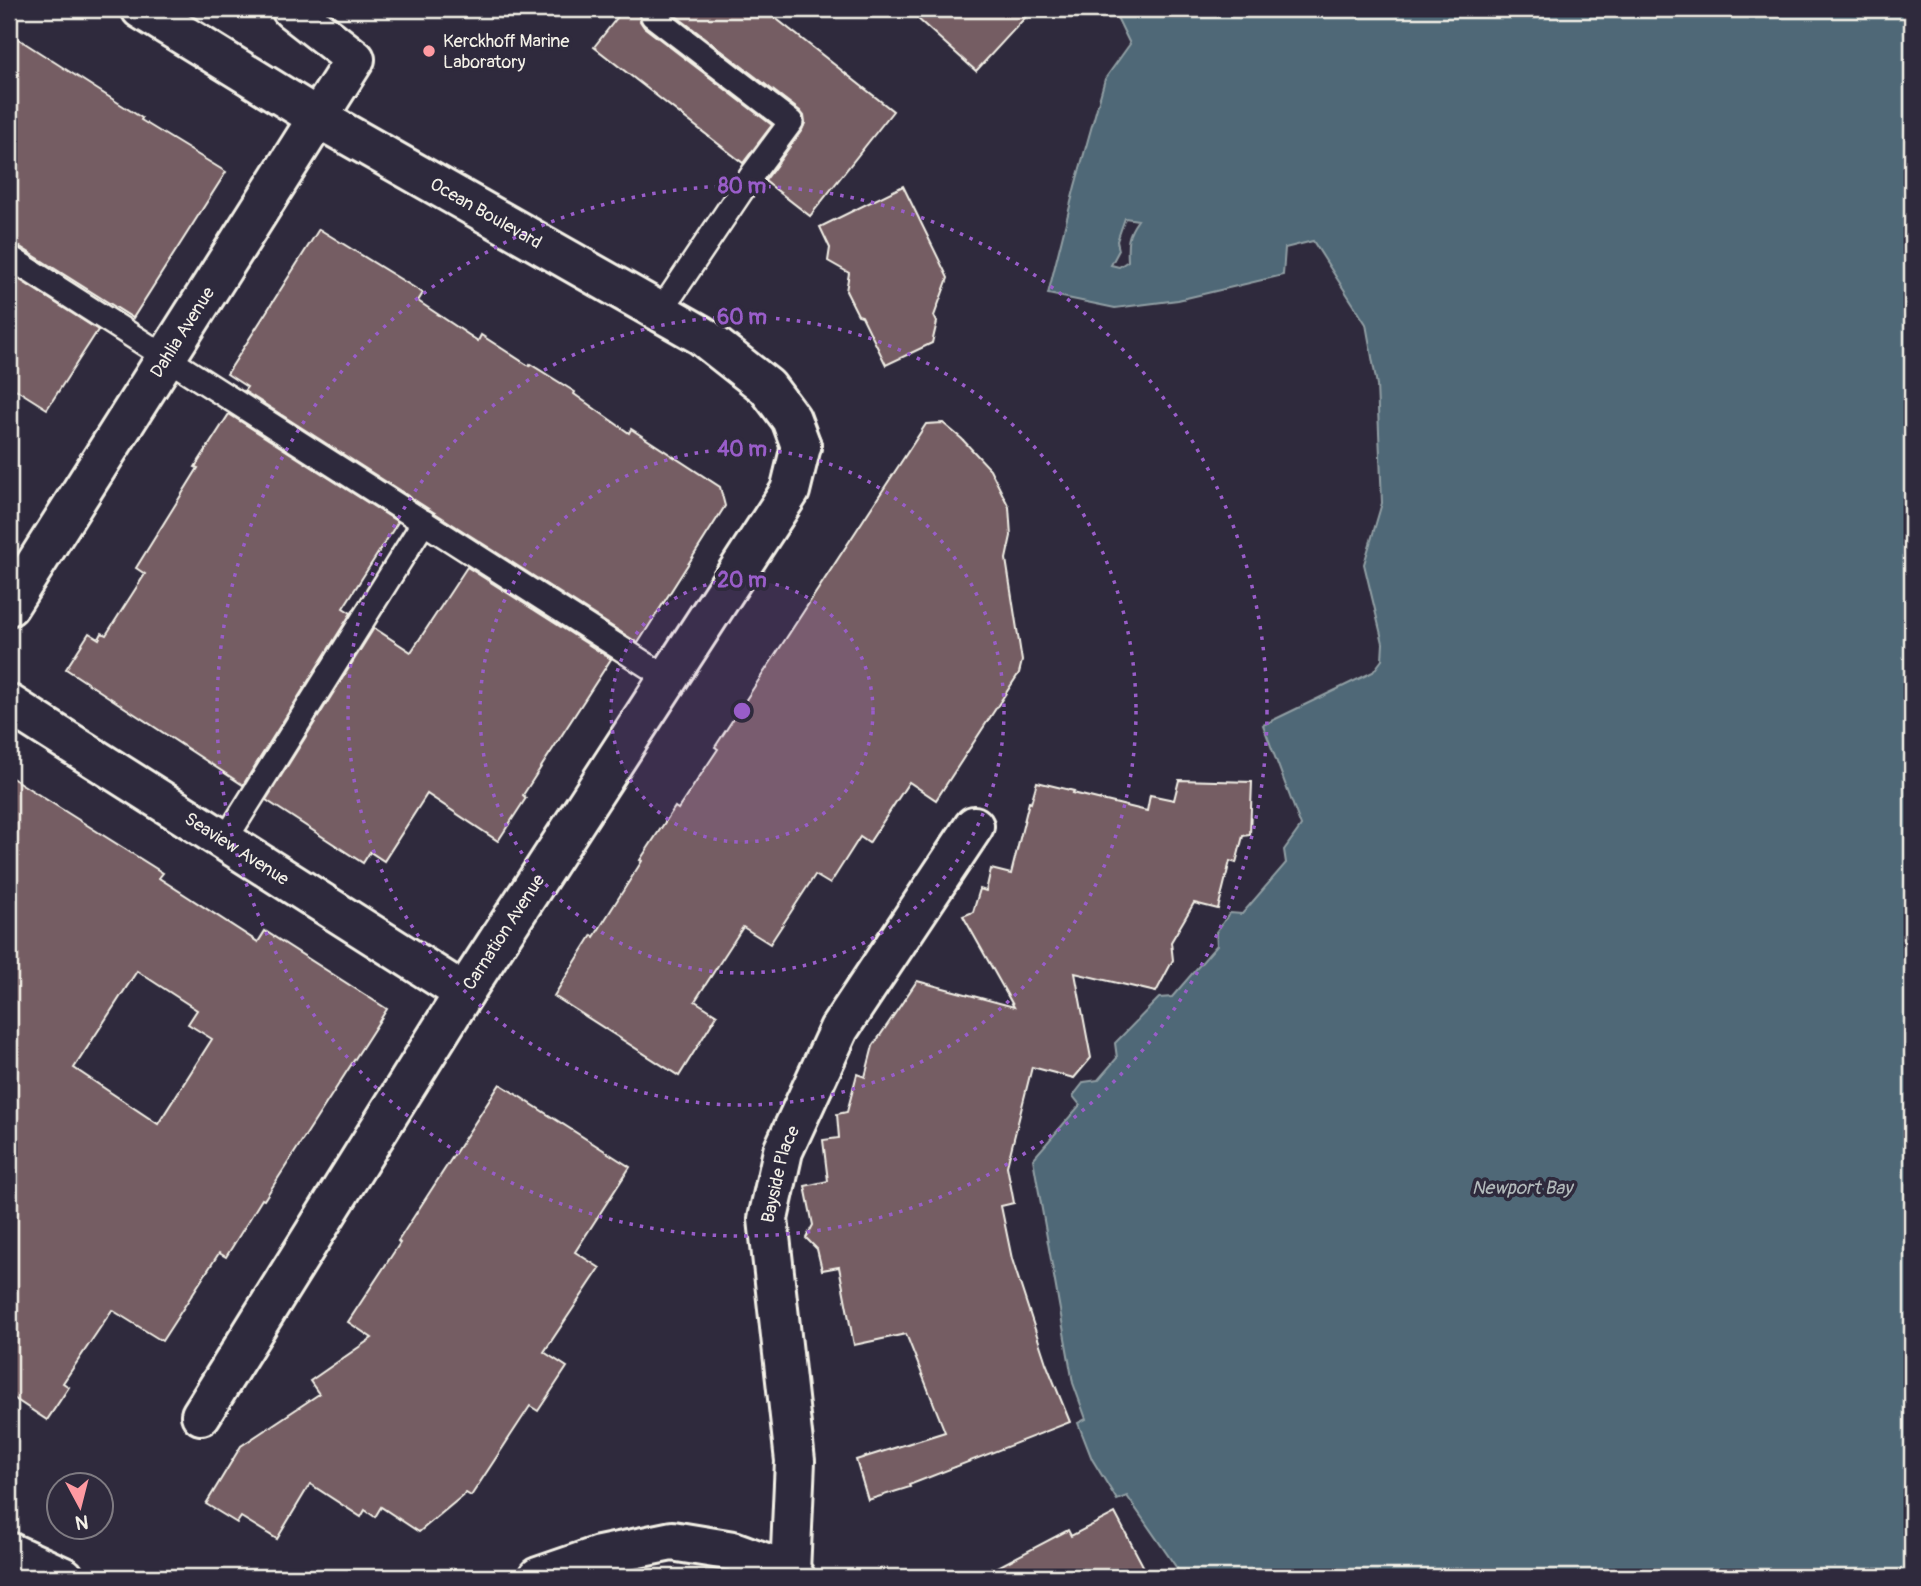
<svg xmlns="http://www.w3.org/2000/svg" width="1921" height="1586" viewBox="0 0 1921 1586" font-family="Pangolin,sans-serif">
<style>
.water{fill:#4f6877;stroke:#919fa4;stroke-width:2;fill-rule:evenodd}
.building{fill:#745d63;stroke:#f4f1e8;stroke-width:2;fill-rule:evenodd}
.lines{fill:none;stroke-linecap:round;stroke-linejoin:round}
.lane-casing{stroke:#f4f1e8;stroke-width:28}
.street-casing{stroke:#f4f1e8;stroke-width:44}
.secondary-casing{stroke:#f4f1e8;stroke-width:44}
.lane{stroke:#2f2a3d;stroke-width:23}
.street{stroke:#2f2a3d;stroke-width:38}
.secondary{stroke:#2f2a3d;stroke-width:38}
.ring{fill:none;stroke:#995dc9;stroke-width:3.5;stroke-dasharray:3.5 7}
.poi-dot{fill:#ff9aa2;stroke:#2f2a3d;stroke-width:2.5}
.labels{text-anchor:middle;stroke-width:7;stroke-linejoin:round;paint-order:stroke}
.poi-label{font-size:18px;fill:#f4f1e8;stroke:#2f2a3d;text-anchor:start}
.street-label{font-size:18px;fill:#f4f1e8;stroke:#2f2a3d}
.water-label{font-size:19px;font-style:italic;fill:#b2babb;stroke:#2f2a3d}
.centre{fill:#995dc9;stroke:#2f2a3d;stroke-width:3.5}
.ring-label{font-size:21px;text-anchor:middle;font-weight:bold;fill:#995dc9;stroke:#2f2a3d;stroke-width:7;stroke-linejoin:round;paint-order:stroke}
</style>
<rect width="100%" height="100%" fill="#2f2a3d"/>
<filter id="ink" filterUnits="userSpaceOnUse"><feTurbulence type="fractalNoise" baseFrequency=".0143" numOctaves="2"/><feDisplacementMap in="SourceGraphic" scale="14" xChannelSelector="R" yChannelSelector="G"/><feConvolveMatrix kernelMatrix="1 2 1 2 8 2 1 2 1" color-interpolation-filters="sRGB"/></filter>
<g filter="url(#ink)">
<path class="water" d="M 1113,9 L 1912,9 L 1912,1577 L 1183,1577 L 1127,1496 L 1117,1500 L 1092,1459 L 1078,1423 L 1086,1419 L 1073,1383 L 1033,1159 L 1080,1105 L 1073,1096 L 1084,1082 L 1098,1080 L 1117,1058 L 1115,1043 L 1159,998 L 1172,997 L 1217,945 L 1216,932 L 1230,913 L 1242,914 L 1286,863 L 1284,850 L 1301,826 L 1263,725 L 1373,672 L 1382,660 L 1383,643 L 1364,564 L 1382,503 L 1377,385 L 1366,324 L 1313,241 L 1285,248 L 1283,275 L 1178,300 L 1115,308 L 1048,294 L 1075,186 L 1105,79 L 1130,44 ZM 1125,218 L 1138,220 C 1127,235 1127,243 1128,261 L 1119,267 L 1111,265 L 1119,250 L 1117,241 Z"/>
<g class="building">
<polygon points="624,9 641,9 639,15 640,21 644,27 772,125 743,163 594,47"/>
<polygon points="667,9 764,9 893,111 810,216 765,181 802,130 805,123 804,116 800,111"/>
<polygon points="907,9 1033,9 976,71"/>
<polygon points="9,33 142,118 141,120 226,172 133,318 17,245 9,243"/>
<polygon points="903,186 948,278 934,316 937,322 932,343 886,365 862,316 858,315 846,291 849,273 828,261 830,248 820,227"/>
<polygon points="319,229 423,293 418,301 478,341 481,335 529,366 530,364 575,392 574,394 629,433 631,429 720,487 725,506 638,643 244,391 247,387 227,374"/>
<polygon points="9,273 98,330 47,409 9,385"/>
<polygon points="229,414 398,522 343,608 351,613 243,785 66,669 89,633 99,639 102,633 106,635 145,574 136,568 198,468 195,467"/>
<polygon points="943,423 962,439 990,469 1009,507 1011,536 1006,559 1022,661 1019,673 936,800 909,782 869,843 860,837 830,884 815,875 770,944 743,927 695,1001 717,1015 679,1076 554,996 592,935 594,937 642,861 640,860 675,807 678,809 718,749 715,747 926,424"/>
<polygon points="467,567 611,659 523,795 526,798 498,841 427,794 384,861 370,852 363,863 266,800 374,628 411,652"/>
<path d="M 9,776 L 163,873 L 159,878 L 258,942 L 265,931 L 387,1009 L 264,1200 L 262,1199 L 226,1257 L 219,1253 L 162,1341 L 112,1310 L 63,1383 L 69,1387 L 47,1420 L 9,1395 ZM 137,971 L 197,1010 L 188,1024 L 212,1039 L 158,1124 L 74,1068 Z"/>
<polygon points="1179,780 1252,782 1250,835 1243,836 1236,863 1230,861 1218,909 1194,903 1171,942 1173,960 1156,992 1075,973 1091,1058 1074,1078 1032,1067 1007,1166 1014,1203 1001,1206 1012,1259 1046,1363 1070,1422 909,1485 910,1487 868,1500 856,1460 945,1432 906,1334 854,1345 839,1267 822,1270 817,1249 806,1238 813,1225 805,1186 828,1181 823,1140 839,1138 837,1114 847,1112 857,1074 865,1077 873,1046 917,981 1014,1007 963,916 973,912 980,889 986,891 991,869 1011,874 1029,802 1031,803 1037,782 1074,791 1073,793 1147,811 1150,795 1174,800"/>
<polygon points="500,1084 630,1167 575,1252 600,1268 544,1352 567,1367 538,1411 530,1406 471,1496 466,1493 419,1532 381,1507 375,1517 365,1510 361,1517 310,1484 277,1539 241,1517 237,1523 206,1504 241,1446 319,1394 310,1381 372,1338 348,1322 400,1243 398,1241"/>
<polygon points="1115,1513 1149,1577 979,1577 1068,1530 1071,1536"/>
</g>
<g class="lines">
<g class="lane-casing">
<g id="lane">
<polyline points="653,16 791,122 754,172 660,312"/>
<polyline points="9,257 667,678"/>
<polyline points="225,840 424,522"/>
</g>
</g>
<g class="street-casing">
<g id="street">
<path id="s1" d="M 9,606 L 355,59 L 291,9"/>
<path id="s2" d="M 9,704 L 464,993"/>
<path id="s3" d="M 201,1415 L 464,993 L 790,491 L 801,446"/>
<path id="s4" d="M 790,1572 L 795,1461 L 768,1219 L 783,1151 L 839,1029 L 974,826"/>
</g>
</g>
<g class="secondary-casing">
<g id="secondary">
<path id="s5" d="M 141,9 L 318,118 L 701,335 L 767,387 L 791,419 L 801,446"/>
<polyline points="9,1552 64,1577"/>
<polyline points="538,1577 599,1556 672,1541 733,1551 790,1572 795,1577"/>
</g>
</g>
<use href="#lane" class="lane"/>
<use href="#street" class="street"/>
<use href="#secondary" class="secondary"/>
</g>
</g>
<circle cx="742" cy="711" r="131" fill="#995dc9" fill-opacity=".12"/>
<g class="ring">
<circle cx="742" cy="711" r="131"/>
<circle cx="742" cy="711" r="262"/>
<circle cx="742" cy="711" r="394"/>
<circle cx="742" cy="711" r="525"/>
</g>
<circle class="poi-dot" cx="429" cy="51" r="7"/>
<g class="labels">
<g class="poi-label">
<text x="443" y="47">Kerckhoff Marine<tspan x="443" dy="21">Laboratory</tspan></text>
</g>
<g class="street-label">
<text dy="6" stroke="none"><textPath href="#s5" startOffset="401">Ocean Boulevard</textPath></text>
<text dy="6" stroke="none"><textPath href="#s1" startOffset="324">Dahlia Avenue</textPath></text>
<text dy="6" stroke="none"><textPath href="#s2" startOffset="270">Seaview Avenue</textPath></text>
<text dy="6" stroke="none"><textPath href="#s3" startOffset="570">Carnation Avenue</textPath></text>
<text dy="6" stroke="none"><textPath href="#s4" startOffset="401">Bayside Place</textPath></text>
</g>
<g class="water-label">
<text x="1522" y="1194">Newport Bay</text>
</g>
</g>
<circle cx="742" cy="711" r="10" class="centre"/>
<g class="ring-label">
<text x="742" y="193">80 m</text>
<text x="742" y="324">60 m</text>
<text x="742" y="456">40 m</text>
<text x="742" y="587">20 m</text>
</g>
<rect width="1921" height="1586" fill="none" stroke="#2f2a3d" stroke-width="35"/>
<rect x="18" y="18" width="1886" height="1551" fill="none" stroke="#f4f1e8" stroke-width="2.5" filter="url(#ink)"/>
<g transform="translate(80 1506) rotate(173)"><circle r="33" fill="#2f2a3d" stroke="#7e7a81" stroke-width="2"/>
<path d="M0-5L12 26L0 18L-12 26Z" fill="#ff9aa2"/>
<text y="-10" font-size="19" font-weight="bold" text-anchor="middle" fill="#f4f1e8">N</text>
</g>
</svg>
